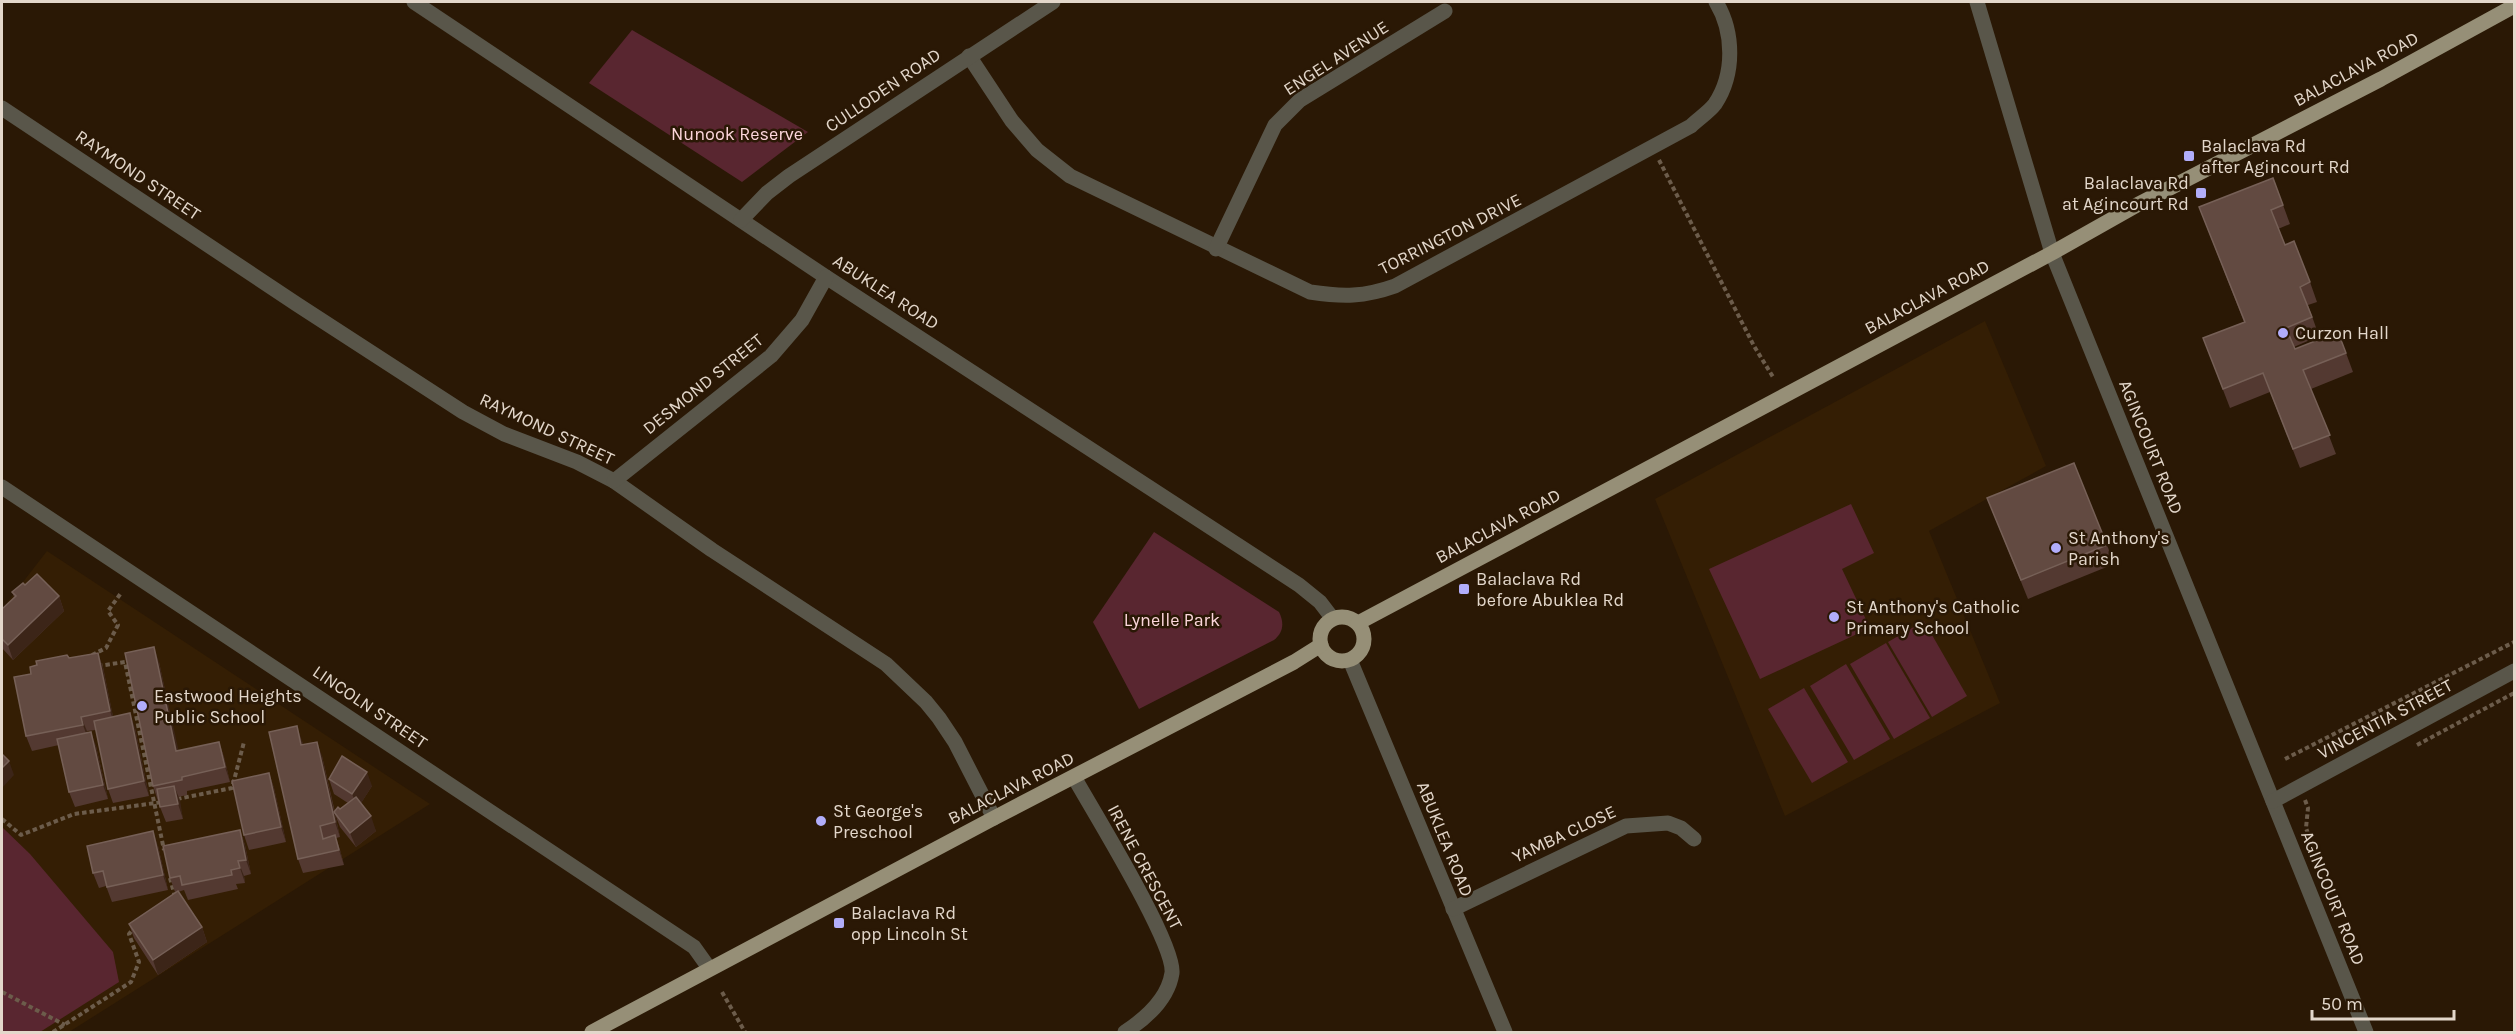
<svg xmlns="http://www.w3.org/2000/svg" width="2516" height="1034" viewBox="0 0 2516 1034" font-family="Karla,sans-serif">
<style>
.built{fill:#341e04}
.green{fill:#592630}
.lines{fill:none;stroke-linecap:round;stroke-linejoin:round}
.path{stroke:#6c5c4b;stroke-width:4;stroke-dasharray:4.5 3;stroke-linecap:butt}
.minor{stroke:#59564a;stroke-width:15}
.major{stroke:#968f77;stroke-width:15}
.wall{fill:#533931}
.shaded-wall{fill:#3c2518}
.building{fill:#624a41;stroke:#766057;stroke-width:1.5}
.poi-dot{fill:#b1adfa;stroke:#2a1805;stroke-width:2}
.labels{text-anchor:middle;stroke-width:5;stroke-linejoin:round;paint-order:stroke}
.street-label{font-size:18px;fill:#e3d7cb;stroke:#2a1805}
.park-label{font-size:18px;fill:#fcd6db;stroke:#2a1805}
.poi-label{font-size:18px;fill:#e3d7cb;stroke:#2a1805;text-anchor:start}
</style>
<rect width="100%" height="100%" fill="#2a1805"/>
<g class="built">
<polygon points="1985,321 2046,466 1929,531 2000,703 1785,816 1655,499"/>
<polygon points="47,551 430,804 69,1032 2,1032 2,609"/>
</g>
<g class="green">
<polygon points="632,30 808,132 742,182 589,83"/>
<polygon points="1851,504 1874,553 1842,569 1870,628 1760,679 1709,569"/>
<path d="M 1154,532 L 1279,612 C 1284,622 1284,632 1274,640 L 1139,709 L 1093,622 Z"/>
<polygon points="1924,621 1967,696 1932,717 1888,642"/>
<polygon points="1886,643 1930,718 1894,739 1850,664"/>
<polygon points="1846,664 1890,739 1854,760 1810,686"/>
<polygon points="1804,688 1848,762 1812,783 1768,709"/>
<polygon points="2,827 30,854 113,952 119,982 40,1032 2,1032"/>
</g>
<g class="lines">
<g class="path">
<polyline points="1659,160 1754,346 1773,377"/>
<polyline points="92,655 106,648 118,625 108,611 121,593"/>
<polyline points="98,666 125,662 164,850"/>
<polyline points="2417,745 2514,693"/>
<polyline points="2285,759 2514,642"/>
<polyline points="177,799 232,788 244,742"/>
<polyline points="2305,800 2308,808 2306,828 2320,867"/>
<polyline points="2,819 21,835 74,814 163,802"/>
<polyline points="170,878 175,897"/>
<polyline points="2,992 65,1025"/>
<polyline points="722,992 745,1032"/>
<polyline points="53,1032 131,982 139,962 129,934 134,928"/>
</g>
<g class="minor">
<polyline points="414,2 826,277 1299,585 1320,602 1333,619"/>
<polyline points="1977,2 2052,253 2366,1032"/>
<path d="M 969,56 L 1012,121 L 1037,150 L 1070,176 L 1310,292 C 1343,297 1364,297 1395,286 L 1691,126 C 1698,119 1709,112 1715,104 C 1735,74 1734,32 1716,2"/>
<polyline points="2,108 298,305 463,412 504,434 577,462 614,481 712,550 886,664 926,702 939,718 955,742 994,818"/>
<polyline points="741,220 767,193 789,176 1053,2"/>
<polyline points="1216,249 1275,125 1300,100 1445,11"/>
<polyline points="614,481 771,356 802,320 826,277"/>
<polyline points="2,487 694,947 709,968"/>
<polyline points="1350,660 1505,1032"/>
<path d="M 1074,777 C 1093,811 1175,943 1172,973 C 1168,999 1145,1019 1125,1032"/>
<polyline points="2273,801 2514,671"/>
<polyline points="1453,909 1626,826 1668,823 1681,828 1694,839"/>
</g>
<g class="major">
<circle cx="1342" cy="639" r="22"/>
<polyline points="1358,623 2052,253 2137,205 2381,79 2514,6"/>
<polyline points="592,1032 994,818 1294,662 1321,645"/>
</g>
</g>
<g class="wall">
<polygon points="2283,205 2290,224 2278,229 2285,245 2310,282 2317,302 2308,305 2319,336 2294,347 2295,349 2346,353 2353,372 2311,389 2336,454 2300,468 2270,392 2230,408 2203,338 2244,322 2199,207"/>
<polygon points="1987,498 2107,545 2114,564 2028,599"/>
<polygon points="25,585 59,596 64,611 13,660 2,648 2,609 14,597 12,592"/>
<polygon points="69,658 103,667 113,717 135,728 149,796 113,803 108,789 96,730 87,731 96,746 108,799 75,807 69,792 59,745 32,751 26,736 31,674 37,665"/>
<polygon points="159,662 178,751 219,742 224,757 230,782 187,791 187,795 178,797 183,819 166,822 160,807 159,800 158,801 153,786"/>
<polygon points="302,741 303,745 322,756 335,812 340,809 348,803 334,794 329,779 372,786 361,803 376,831 356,847 340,827 335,814 340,837 336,838 340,850 344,865 303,873 298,859"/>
<polygon points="269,773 274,788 286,842 249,850 244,835"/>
<polygon points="240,830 245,845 251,874 244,876 245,883 236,884 238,889 188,900 184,890 178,892 202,927 207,942 158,975 134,938 129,924 177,892 175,892 170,878"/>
<polygon points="158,846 168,890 112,902 106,886 99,888 93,873"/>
</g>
<g class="shaded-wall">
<polygon points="59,596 64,611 13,660 8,645"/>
<polygon points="154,647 159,662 182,766 176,751"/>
<polygon points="98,653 103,667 115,726 110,711"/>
<polygon points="130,713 135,728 149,796 144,781"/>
<polygon points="81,717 87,731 88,739 83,725"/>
<polygon points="297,726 302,741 307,760 301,745"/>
<polygon points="91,732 96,746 108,799 103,785"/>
<polygon points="219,742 224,757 230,782 225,767"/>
<polygon points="317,742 322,756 340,837 335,822"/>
<polygon points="9,761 14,775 2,788 2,768"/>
<polygon points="367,772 372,786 358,808 352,794"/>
<polygon points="269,773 274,788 286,842 281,827"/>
<polygon points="174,786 180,800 183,819 178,804"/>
<polygon points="371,816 376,831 356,847 350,833"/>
<polygon points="240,830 245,845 251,874 246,860"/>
<polygon points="153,831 158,846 168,890 163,875"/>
<polygon points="335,835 340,850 344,865 339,850"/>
<polygon points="238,861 244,876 245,883 240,868"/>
<polygon points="202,927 207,942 158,975 153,960"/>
</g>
<g class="building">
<polygon points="2273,178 2283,205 2271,210 2285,245 2294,241 2310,282 2300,287 2312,317 2286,328 2295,349 2338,332 2346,353 2303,370 2330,435 2293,449 2263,373 2223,389 2203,338 2245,322 2199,207"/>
<polygon points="2074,463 2107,545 2021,580 1987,498"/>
<polygon points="37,574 59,596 8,645 2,639 2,609 16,596 12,592 23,583 25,585"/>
<polygon points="154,647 176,751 219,742 225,767 182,777 182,780 153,786 125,653"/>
<polygon points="98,653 110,711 81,717 83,725 26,736 14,677 31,674 30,667 37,665 36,661 67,655 69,658"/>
<polygon points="130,713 144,781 108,789 94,721"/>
<polygon points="297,726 301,745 317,742 335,822 320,826 323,839 335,835 339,850 298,859 269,732"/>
<polygon points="91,732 103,785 69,792 57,739"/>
<polygon points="2,754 9,761 2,768"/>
<polygon points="342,756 367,772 352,794 329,779"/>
<polygon points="269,773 281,827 244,835 232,781"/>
<polygon points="174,786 178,804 160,807 157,789"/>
<polygon points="356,797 371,816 350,833 334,812 338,807 340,809"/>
<polygon points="240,830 246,860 238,861 240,868 231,870 232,875 182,885 180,876 170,878 163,846"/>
<polygon points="153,831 163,875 107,887 103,871 93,873 87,846"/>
<polygon points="178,891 202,927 153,960 129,924"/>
</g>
<g class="poi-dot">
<rect x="2183" y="150" width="12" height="12" rx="3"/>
<rect x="2195" y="187" width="12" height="12" rx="3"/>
<circle cx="2283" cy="333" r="6"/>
<circle cx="2056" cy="548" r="6"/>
<rect x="1458" y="583" width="12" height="12" rx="3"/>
<circle cx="1834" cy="617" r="6"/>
<circle cx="142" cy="706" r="6"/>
<circle cx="821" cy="821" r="6"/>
<rect x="833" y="917" width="12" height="12" rx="3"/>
</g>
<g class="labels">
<g class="street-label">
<text transform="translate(1336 58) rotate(-33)" y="6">ENGEL AVENUE</text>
<text transform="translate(2356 69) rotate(-28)" y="6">BALACLAVA ROAD</text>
<text transform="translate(883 90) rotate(-34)" y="6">CULLODEN ROAD</text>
<text transform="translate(138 175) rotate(34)" y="6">RAYMOND STREET</text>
<text transform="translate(1450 234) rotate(-27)" y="6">TORRINGTON DRIVE</text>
<text transform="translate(886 292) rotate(33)" y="6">ABUKLEA ROAD</text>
<text transform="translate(1927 297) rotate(-28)" y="6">BALACLAVA ROAD</text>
<text transform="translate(703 384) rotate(-39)" y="6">DESMOND STREET</text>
<text transform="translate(547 429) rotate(25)" y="6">RAYMOND STREET</text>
<text transform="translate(2151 447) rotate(68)" y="6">AGINCOURT ROAD</text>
<text transform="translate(1498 526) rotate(-28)" y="6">BALACLAVA ROAD</text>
<text transform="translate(370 707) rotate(34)" y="6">LINCOLN STREET</text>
<text transform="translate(2385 719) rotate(-28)" y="6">VINCENTIA STREET</text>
<text transform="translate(1011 788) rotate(-27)" y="6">BALACLAVA ROAD</text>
<text transform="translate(1564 834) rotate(-25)" y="6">YAMBA CLOSE</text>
<text transform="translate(1445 839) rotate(68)" y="6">ABUKLEA ROAD</text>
<text transform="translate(1145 867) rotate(62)" y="6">IRENE CRESCENT</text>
<text transform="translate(2333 898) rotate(68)" y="6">AGINCOURT ROAD</text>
</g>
<g class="park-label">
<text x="737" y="140">Nunook Reserve</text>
<text x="1172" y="626">Lynelle Park</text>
</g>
<g class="poi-label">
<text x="2201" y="152">Balaclava Rd<tspan x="2201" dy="21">after Agincourt Rd</tspan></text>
<text x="2189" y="189" text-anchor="end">Balaclava Rd<tspan x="2189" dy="21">at Agincourt Rd</tspan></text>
<text x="2295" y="339">Curzon Hall</text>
<text x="2068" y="544">St Anthony's<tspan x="2068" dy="21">Parish</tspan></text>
<text x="1476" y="585">Balaclava Rd<tspan x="1476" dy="21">before Abuklea Rd</tspan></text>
<text x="1846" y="613">St Anthony's Catholic<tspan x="1846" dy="21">Primary School</tspan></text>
<text x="154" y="702">Eastwood Heights<tspan x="154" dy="21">Public School</tspan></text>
<text x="833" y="817">St George's<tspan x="833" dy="21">Preschool</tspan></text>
<text x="851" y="919">Balaclava Rd<tspan x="851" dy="21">opp Lincoln St</tspan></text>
</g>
</g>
<rect width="2516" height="1034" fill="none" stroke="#e3d7cb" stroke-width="6"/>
<path d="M2312 1010v9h142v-9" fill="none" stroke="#e3d7cb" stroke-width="3"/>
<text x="2321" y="1010" font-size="18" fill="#e3d7cb" stroke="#2a1805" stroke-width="4.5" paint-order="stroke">50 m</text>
</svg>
